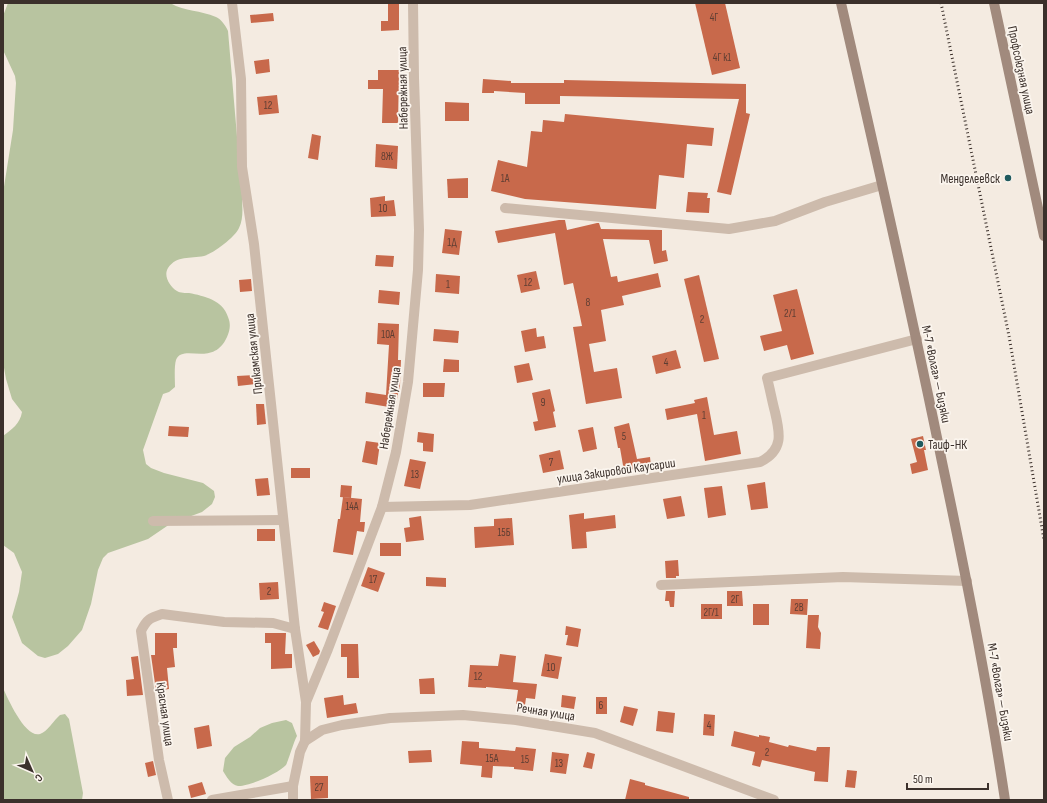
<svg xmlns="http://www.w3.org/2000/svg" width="1047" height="803" viewBox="0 0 1047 803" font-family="'Sofia Sans Condensed',sans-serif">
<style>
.green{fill:#b8c4a0}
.building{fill:#c8694b}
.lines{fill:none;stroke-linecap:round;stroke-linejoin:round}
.minor{stroke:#cdbbac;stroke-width:10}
.secondary{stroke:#a18a7d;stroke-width:10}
.rail{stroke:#3b302b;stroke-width:3;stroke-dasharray:1 3;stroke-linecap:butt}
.poi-dot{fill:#1f5a5e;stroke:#fbf5ee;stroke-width:1.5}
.labels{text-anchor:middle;stroke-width:3.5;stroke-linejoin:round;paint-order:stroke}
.number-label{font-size:11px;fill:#5e3e33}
.street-label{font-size:13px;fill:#3b302b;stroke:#fbf5ee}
.poi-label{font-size:13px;fill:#3b302b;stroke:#fbf5ee;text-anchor:end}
</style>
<rect width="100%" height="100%" fill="#f4ebe1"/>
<g class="green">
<path d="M 8,3 L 170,3 C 186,12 200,10 216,17 C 221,19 226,26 228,31 L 242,195 C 242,206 244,218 239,228 C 235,237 214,253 204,256 C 190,259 177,255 168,268 C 163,276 170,287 177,291 C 180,293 186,293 189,293 C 204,296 223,300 228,317 C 231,324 230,330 227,337 C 213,368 183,343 176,360 C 174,366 175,381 175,387 L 169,392 L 163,394 L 143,450 L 146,464 L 151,468 L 164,473 L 203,483 L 214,491 L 215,497 L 212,504 L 202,512 L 170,524 L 148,539 L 108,553 L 103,558 L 98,570 L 91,604 L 82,630 L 68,646 L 58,654 L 45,658 L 38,656 L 22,643 L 12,617 L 19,592 L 22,572 L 14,553 L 3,545 L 3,436 C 12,429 20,424 22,412 L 12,399 L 6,379 L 3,362 L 3,193 L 13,130 L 16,83 L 15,76 L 3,50 L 3,16 Z"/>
<path d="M 3,688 C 8,699 25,738 40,734 C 47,732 54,720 60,715 L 65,714 L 69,719 L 83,793 L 82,800 L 3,800 Z"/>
<path d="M 286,720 L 292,723 L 297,736 C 294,741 288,762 286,765 C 279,773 248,787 238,786 C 231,785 226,776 223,771 L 225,758 L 234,747 L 250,737 L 260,728 L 272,723 Z"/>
</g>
<g class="building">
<polygon points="388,3 399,3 399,30 381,31 381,21 388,21"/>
<polygon points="695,3 725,3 740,68 712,75"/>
<polygon points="273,13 274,21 251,23 250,15"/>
<polygon points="269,59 270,72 256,74 254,61"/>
<polygon points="378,70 399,70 398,123 382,123 383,89 368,89 368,80 378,80"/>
<polygon points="483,79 511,81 511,83 564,83 564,80 746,84 746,113 750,114 731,195 717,192 739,99 560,96 560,104 525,104 525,93 494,91 494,93 482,93"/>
<polygon points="277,95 279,113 259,115 257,97"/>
<polygon points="445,102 469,103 469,121 445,121"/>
<polygon points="565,114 714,128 712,146 687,144 684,178 659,175 656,209 525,199 491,191 498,160 527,167 531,131 542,132 543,120 564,122"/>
<polygon points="312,134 321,136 318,160 308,158"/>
<polygon points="376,144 398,146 397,169 375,167"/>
<polygon points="468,178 468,198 448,198 447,179"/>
<polygon points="688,192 708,193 707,198 710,198 709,213 686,212"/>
<polygon points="385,196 385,201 394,200 396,216 371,217 370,198"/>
<polygon points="559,220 565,220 567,230 597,223 599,223 601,229 662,230 662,251 666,250 668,261 654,264 649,240 603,239 611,277 617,276 618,282 658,273 661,287 622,296 624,305 601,310 606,341 589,344 594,372 617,368 622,398 586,404 573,327 582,326 573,283 564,285 555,233 498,243 495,231"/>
<polygon points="445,229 462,231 459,255 442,253"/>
<polygon points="376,255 394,256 393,267 375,266"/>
<polygon points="536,271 540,289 521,293 517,275"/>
<polygon points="436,274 460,276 459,294 435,292"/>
<polygon points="699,275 719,359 704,362 684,279"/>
<polygon points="251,279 252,291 240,292 239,280"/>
<polygon points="797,289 814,354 791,360 787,345 764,351 760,336 782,331 773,295"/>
<polygon points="379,290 400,292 399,305 378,303"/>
<polygon points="378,323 399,324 398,360 401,360 400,385 395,408 365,403 366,392 386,395 389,345 377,344"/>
<polygon points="536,328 537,337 544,336 546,348 525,352 521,331"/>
<polygon points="434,329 459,331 458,343 433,341"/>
<polygon points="676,350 681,368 656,374 652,356"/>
<polygon points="444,359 459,360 459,372 443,372"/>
<polygon points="529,363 533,380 517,383 514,366"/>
<polygon points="255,375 256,384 238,386 237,376"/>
<polygon points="423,383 445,383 444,397 423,397"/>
<polygon points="550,389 555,411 553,412 556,427 535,431 533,422 538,421 532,393"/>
<polygon points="707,397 714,435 737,431 741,454 705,461 697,414 667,420 665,409 695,403 694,400"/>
<polygon points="256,404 264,404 266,424 257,425"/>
<polygon points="629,423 637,459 650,457 651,466 624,471 620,448 618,448 614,427"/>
<polygon points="169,426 189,427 188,437 168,436"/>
<polygon points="593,427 597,449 583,452 578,430"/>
<polygon points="418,432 434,434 433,452 423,451 423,443 417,442"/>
<polygon points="923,436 926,450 924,450 928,470 912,474 910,464 917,462 911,439"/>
<polygon points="366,441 380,443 377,465 362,462"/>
<polygon points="560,450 564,469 543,473 539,455"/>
<polygon points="410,459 426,462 420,489 404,486"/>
<rect x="291" y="468" width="19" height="10"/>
<polygon points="268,478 270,495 257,496 255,479"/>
<polygon points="765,482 768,508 751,510 747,485"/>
<polygon points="341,485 352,486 351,498 340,497"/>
<polygon points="722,486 726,515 708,518 704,488"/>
<polygon points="681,496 685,516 667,519 663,499"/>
<polygon points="343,497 362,499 360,522 365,522 364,532 357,531 353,555 333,552 338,519 340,519"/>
<polygon points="584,513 584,519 615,515 616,528 586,532 587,548 572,549 569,515"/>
<polygon points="421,516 424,540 406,542 404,528 410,527 409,518"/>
<polygon points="512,518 514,545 475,548 474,527 494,526 494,519"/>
<rect x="257" y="529" width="18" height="12"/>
<rect x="380" y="543" width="21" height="13"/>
<polygon points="678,560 679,576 676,576 676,578 666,578 665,561"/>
<polygon points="368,567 385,573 378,592 361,586"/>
<polygon points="426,577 446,578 446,587 426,586"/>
<polygon points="278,582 279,599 260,600 259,583"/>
<polygon points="666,591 675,591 674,607 670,607 669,601 665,601"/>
<polygon points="727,591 742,591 743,606 727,606"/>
<polygon points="791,599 808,599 807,615 790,614"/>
<polygon points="324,602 336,606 328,630 318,627 324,612 321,611"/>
<rect x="701" y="604" width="21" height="15"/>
<rect x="753" y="604" width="16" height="21"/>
<polygon points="808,615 819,615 818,627 821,633 820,649 806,648"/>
<polygon points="566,626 581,629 578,647 566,645 568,635 565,635"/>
<polygon points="155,633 177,633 177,648 173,648 175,667 167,668 169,689 156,691 151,655 155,655"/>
<polygon points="265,633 286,633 285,654 292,654 292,668 271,669 271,643 265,643"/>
<polygon points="314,641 320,651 319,654 313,657 306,645"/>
<polygon points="341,644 358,644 359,678 347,678 347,657 341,657"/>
<polygon points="500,654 516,656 513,682 537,684 535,699 526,698 525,705 516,704 518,690 486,687 486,688 468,687 470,665 498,666"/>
<polygon points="545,654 562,657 558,679 541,676"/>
<polygon points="138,656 143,695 127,696 126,680 134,679 131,657"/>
<polygon points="434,678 435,694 420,694 419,679"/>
<polygon points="343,695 344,705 356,703 358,713 327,718 324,698"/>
<polygon points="562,695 576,697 574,709 561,707"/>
<rect x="596" y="697" width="11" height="17"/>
<polygon points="624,706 638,709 633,726 620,722"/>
<polygon points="658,711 675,713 673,733 656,731"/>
<polygon points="704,714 715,715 714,736 703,735"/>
<polygon points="209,725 212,746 197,749 194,728"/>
<polygon points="734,731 759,737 759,735 770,737 769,742 788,747 789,745 816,751 817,747 830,747 828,782 814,781 815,772 762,760 760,767 752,765 755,752 731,746"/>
<polygon points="462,741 479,742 479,748 515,751 516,747 536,749 533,771 514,769 514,767 493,766 492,778 481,777 482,766 460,764"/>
<polygon points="431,750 432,762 409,763 408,751"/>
<polygon points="552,752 569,754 566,774 550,772"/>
<polygon points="587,752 595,754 592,769 583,767"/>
<polygon points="153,761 156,775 148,777 145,763"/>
<polygon points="847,770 857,771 855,788 845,787"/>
<polygon points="310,776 328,776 328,798 311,799"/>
<polygon points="630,779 645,783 645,785 689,797 689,800 625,800"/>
<polygon points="202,782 206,794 191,798 188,786"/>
</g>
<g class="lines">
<g class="minor">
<polyline points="232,3 241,79 242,167 254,244 295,629 306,702"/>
<polyline points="505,208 729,229 775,221 825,202 882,185"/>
<path d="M 382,507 L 470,505 L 760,462 C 784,450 780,433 775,412 C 772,401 770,389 767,378 L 917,339"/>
<polyline points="153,521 283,520"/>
<polyline points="661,585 843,577 967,581"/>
<polyline points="305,741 322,730 342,725 390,718 463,715 516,720 595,733 774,800"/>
<path d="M 168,800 L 159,760 L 141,631 C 147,619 150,618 162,614 L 224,622 L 273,623 L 295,629"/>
<polyline points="212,800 293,786"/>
<polyline points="293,800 293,786 300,752 305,741 306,702 328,649 382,507 396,452 408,382 418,270 419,230 414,78 413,3"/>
</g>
<g class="secondary">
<path d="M 841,3 C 876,156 911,309 942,462 C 966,575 988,687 1005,800"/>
<polyline points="994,3 1044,236"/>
</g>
<polyline class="rail" points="941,3 1009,336 1044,540"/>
</g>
<g class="poi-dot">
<circle cx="1008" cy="178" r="4"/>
<circle cx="920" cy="444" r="4"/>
</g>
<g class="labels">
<g class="number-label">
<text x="714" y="21">4Г</text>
<text x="722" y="61">4Г к1</text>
<text x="268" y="109">12</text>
<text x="387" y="160">8Ж</text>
<text x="505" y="182">1А</text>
<text x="383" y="212">10</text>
<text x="452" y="246">1Д</text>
<text x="528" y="286">12</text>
<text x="448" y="288">1</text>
<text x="588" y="306">8</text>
<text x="790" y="317">2/1</text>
<text x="702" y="323">2</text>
<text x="388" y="338">10А</text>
<text x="666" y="366">4</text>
<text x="543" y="406">9</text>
<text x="704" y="419">1</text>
<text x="624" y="440">5</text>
<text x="551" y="466">7</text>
<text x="415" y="478">13</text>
<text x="352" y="510">14А</text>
<text x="504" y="536">15Б</text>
<text x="373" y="583">17</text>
<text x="269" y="595">2</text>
<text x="735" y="603">2Г</text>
<text x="799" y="611">2В</text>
<text x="711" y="616">2Г/1</text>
<text x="551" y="671">10</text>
<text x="478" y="680">12</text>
<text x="601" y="709">6</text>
<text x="709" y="729">4</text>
<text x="767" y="756">2</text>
<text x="492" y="762">15А</text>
<text x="525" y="763">15</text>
<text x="559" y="767">13</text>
<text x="319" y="791">27</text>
</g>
<g class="street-label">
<text transform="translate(1022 70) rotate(78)" y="5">Профсоюзная улица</text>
<text transform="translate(402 88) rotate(-91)" y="5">Набережная улица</text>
<text transform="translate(253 354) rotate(-96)" y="5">Прикамская улица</text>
<text transform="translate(937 374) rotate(78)" y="5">М-7 «Волга» — Бизяки</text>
<text transform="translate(389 408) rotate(-81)" y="5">Набережная улица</text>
<text transform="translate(616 470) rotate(-8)" y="5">улица Закировой Каусарии</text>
<text transform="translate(1001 692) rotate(80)" y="5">М-7 «Волга» — Бизяки</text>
<text transform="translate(546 711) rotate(9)" y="5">Речная улица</text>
<text transform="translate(166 714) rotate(82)" y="5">Красная улица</text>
</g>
<g class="poi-label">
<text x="1000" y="183">Менделеевск</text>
<text x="928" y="449" text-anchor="start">Таиф-НК</text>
</g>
</g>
<rect width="1047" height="803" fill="none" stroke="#3b302b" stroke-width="8"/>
<g transform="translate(32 771) rotate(135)" stroke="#fbf5ee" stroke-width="3" paint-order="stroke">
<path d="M0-3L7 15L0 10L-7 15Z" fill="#3b302b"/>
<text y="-6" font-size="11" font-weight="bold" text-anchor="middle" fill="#3b302b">С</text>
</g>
<path d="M907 783v6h81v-6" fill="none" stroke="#3b302b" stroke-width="2"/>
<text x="913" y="783" font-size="12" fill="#3b302b" stroke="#fbf5ee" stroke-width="3" paint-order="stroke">50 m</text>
</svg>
